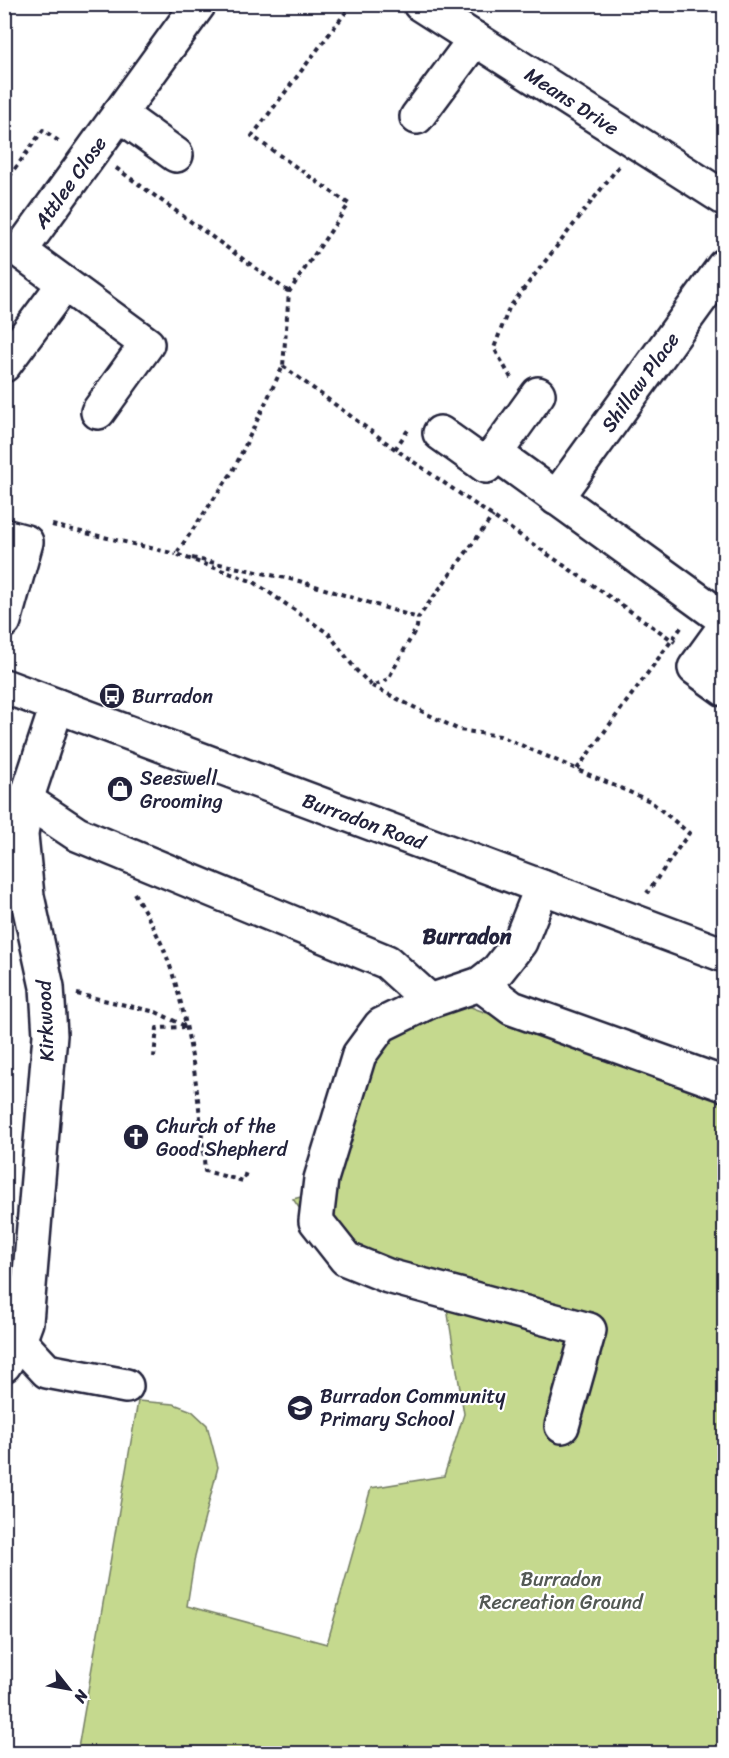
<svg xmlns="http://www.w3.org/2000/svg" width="729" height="1758" viewBox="0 0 729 1758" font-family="Sriracha,sans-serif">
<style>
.green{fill:#c5d98e;stroke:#747e64;stroke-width:1.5}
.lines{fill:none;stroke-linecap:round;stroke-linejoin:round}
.minor-casing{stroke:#22223b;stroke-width:38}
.major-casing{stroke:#22223b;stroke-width:38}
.path{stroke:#22223b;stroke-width:4;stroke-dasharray:4.5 4.5;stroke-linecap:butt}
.minor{stroke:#fff;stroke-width:33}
.major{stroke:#fff;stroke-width:33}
.labels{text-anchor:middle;stroke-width:4.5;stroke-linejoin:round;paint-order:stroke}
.street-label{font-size:20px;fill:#22223b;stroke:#fff}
.poi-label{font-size:20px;fill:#22223b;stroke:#fff;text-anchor:start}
.park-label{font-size:20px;fill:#535954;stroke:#fff}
.quarter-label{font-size:22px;font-weight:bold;fill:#22223b;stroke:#fff}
</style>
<rect width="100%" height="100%" fill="#fff"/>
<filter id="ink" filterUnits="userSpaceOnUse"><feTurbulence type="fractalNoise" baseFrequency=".0167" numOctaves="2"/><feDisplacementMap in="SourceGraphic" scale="12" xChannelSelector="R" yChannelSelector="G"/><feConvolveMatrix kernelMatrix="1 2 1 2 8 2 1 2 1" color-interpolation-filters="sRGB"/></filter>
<g filter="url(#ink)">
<polygon class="green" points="468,1006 724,1101 724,1753 77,1754 138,1401 174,1404 192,1411 207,1425 218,1467 195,1556 187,1606 327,1644 371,1488 444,1476 464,1414 447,1308 341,1269 293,1199 328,1190 367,1052 388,1035"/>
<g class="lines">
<g class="minor-casing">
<g id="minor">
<polyline points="420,4 724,198"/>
<polyline points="119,114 176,155"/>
<polyline points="417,117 475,39"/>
<polyline points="4,365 64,284"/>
<polyline points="98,412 147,344 20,251 199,4"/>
<polyline points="440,433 486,466 538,394"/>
<polyline points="495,453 724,619"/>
<polyline points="556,498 724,266"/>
<polyline points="4,536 26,542 4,621"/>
<polyline points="724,628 695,668 724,689"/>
<polyline points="26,800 77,834 387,962 430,1001"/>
<polyline points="542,887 520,942 498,970 480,984 430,1001 381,1025 359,1055 321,1179 316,1221 346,1259 388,1276 589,1330 562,1426"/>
<polyline points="480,984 512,1008 724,1084"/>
<polyline points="19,1341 47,1371 126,1386"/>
<polyline points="4,1365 19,1341 26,1322 50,1035 47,987 27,896 21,835 26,800 57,706"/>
</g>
</g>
<g class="major-casing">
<polyline id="major" points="4,686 724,955"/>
</g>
<g class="path">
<polyline points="352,4 252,136 349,204 289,292 283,366 233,471 176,554 254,582 329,634 356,670 372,686 388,679 417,627 418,618 493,516"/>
<polyline points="116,168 289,292"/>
<polyline points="4,184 43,130 60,142"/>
<polyline points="283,366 395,449 675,642"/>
<polyline points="511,378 494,348 509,308 619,166"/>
<polyline points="395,449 408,430"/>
<polyline points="52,525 176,554"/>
<polyline points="192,558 299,581 418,618"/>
<polyline points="372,686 459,730 500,736 650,801 689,833 647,893"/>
<polyline points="577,769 683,625"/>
<path d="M 134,893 C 147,915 161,939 169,963 C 192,1030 199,1100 205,1171 L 243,1181 L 247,1169"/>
<polyline points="77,994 156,1012 187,1027 157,1028 154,1057"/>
</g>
<use href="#minor" class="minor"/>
<use href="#major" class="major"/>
</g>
</g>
<defs>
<g id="bus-disc" transform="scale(1.35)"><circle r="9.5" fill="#22223b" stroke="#fff"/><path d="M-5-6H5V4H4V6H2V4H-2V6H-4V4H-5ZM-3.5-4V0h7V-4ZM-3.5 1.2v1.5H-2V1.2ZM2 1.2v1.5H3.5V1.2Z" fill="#fff"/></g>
<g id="shop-disc" transform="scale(1.35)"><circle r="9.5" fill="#22223b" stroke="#fff"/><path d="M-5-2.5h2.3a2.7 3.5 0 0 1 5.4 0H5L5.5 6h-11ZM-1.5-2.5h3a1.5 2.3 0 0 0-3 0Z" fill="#fff"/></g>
<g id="church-disc" transform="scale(1.35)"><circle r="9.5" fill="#22223b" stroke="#fff"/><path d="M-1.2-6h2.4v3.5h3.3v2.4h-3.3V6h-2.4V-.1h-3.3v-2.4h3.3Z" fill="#fff"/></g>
<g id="school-disc" transform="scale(1.35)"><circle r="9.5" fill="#22223b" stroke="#fff"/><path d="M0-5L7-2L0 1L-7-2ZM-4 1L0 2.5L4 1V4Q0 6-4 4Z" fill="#fff"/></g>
</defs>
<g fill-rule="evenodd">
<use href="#bus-disc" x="112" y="696"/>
<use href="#shop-disc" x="120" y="789"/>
<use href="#church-disc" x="136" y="1137"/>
<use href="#school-disc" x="300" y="1408"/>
</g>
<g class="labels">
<g class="street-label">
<text transform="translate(572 101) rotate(33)" y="7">Means Drive</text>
<text transform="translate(70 182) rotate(-54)" y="7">Attlee Close</text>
<text transform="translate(640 382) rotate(-54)" y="7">Shillaw Place</text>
<text transform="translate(364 821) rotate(20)" y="7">Burradon Road</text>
<text transform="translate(45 1021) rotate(-92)" y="7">Kirkwood</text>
</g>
<g class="poi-label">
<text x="132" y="703">Burradon</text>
<text x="140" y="785">Seeswell<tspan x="140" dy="23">Grooming</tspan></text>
<text x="156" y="1133">Church of the<tspan x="156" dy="23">Good Shepherd</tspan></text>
<text x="320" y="1403">Burradon Community<tspan x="320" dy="23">Primary School</tspan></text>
</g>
<g class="park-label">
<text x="561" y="1586">Burradon<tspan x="561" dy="23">Recreation Ground</tspan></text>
</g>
<g class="quarter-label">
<text x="467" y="944">Burradon</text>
</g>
</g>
<rect width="729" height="1758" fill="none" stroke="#fff" stroke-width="24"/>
<rect x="12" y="12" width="705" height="1734" fill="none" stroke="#22223b" stroke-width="2" filter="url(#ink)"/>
<g transform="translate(69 1689) rotate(121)" stroke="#ffffff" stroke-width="4.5" paint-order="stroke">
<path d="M0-4.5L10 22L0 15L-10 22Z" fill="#22223b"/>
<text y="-9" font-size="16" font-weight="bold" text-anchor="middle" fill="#22223b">N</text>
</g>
</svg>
